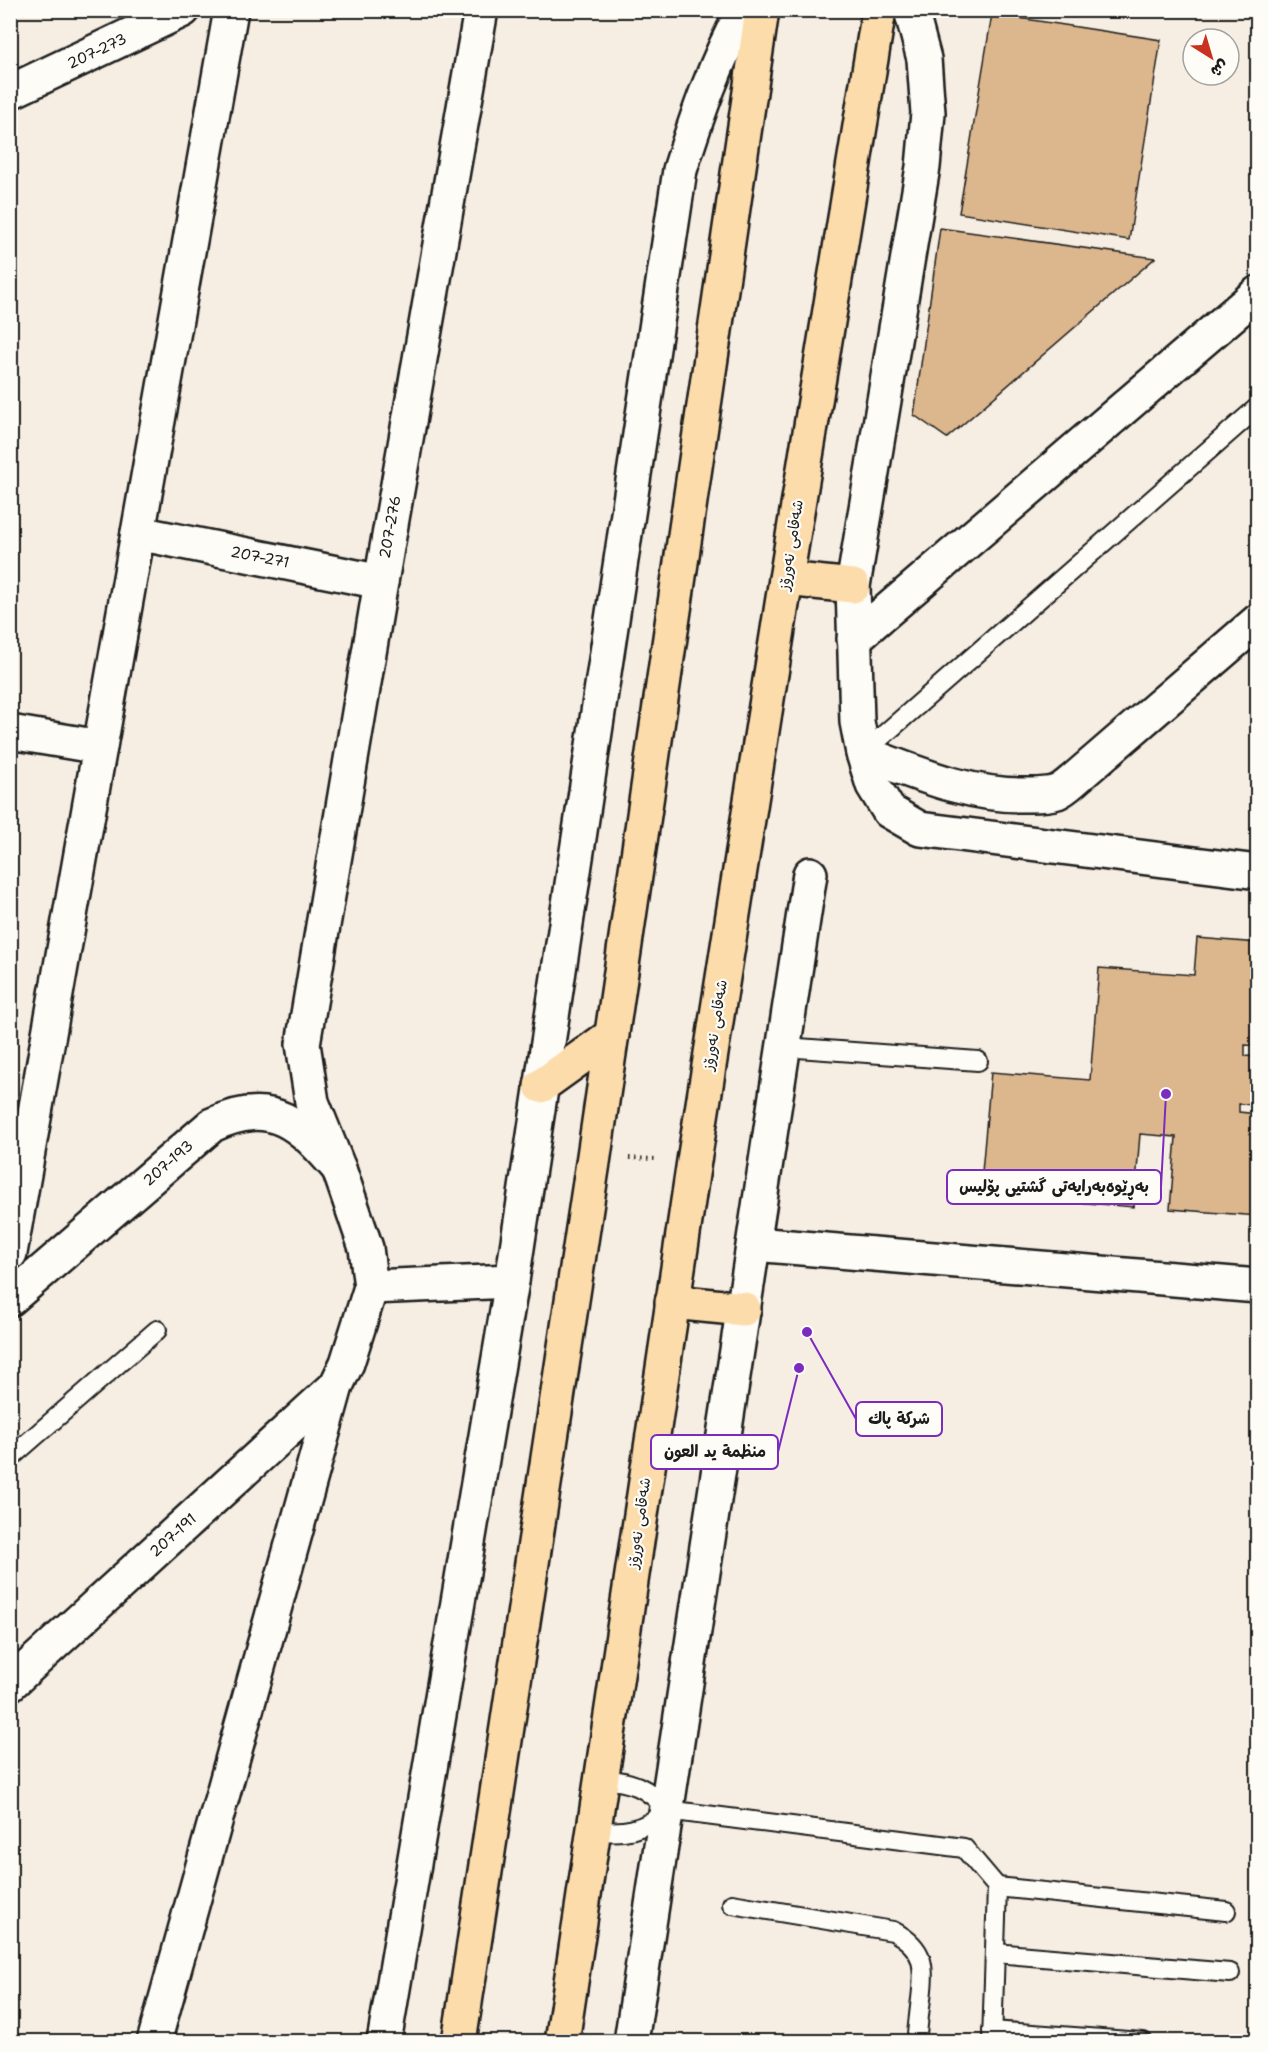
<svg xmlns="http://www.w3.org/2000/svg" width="1268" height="2052" viewBox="0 0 1268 2052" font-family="'Shantell Sans','Playpen Sans Arabic',sans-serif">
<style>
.building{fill:#dcb68d;stroke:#1c1c1c;stroke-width:1.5}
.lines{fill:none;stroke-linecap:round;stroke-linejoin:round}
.lane-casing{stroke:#1c1c1c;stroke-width:22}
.street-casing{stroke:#1c1c1c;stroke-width:38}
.secondary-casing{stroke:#1c1c1c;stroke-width:38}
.primary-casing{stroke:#1c1c1c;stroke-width:38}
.path{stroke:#1c1c1c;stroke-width:4;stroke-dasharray:1.5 4.5;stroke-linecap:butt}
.lane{stroke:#fdfcf7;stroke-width:18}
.street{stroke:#fdfcf7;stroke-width:33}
.secondary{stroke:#fdfcf7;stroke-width:33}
.primary{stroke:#fddcac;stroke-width:33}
.labels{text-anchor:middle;stroke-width:4.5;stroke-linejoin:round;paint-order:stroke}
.street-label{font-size:15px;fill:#1c1c1c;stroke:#fdfcf7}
.leader{fill:none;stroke:#7b2cbf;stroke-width:2}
.callout-dot{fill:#7b2cbf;stroke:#fdfcf7;stroke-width:2}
.callout{fill:#fdfcf7;stroke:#7b2cbf;stroke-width:2}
.callout-label{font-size:16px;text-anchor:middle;font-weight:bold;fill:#1c1c1c}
</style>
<rect width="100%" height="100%" fill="#f6eee2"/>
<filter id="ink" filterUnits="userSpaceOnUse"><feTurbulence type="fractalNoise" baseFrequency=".0167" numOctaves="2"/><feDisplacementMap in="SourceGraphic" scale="12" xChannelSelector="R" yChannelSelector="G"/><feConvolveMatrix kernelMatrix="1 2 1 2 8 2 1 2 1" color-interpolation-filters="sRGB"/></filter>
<g filter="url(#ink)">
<g class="building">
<polygon points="992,14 1161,40 1129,240 959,213"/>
<polygon points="1258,25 1258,75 1251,74"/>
<polygon points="940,228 1155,258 947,438 914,415"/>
<polygon points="1197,938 1258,943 1258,1046 1245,1045 1245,1056 1258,1057 1258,1105 1239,1104 1239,1112 1258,1114 1258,1216 1170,1209 1176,1137 1140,1134 1134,1207 980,1194 991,1072 1090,1080 1099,968 1194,975"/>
</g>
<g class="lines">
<g class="lane-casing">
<g id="lane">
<polyline points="863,753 1258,407"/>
<polyline points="784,1047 978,1061"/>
<polyline points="10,1458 157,1330"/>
<path d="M 602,1779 C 631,1781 648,1787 667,1810 L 964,1848 L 997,1887 L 992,2042"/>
<path d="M 594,1830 C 623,1834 643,1831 666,1811"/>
<polyline points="997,1887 1226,1911"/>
<path d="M 732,1904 L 893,1931 C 925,1948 925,1966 921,1999 C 919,2013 918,2027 916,2042"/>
<polyline points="995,1953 1230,1973"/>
<polyline points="992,2031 1143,2042"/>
</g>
</g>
<g class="street-casing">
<g id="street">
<polyline points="911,10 924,59 928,113 923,167 853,586 857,722 863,753 873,785 889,811 920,829 1258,872"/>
<polyline points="10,92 183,10"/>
<polyline points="138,533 381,582"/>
<polyline points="854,639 1258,293"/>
<polyline points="10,732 100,747"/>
<path d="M 863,753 C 916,773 971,797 1029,795 C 1038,795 1048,795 1057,792 C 1064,789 1070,783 1076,778 L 1258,621"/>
<polyline points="754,1244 1258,1286"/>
<polyline points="10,1253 231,10"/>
<polyline points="371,1287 512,1281"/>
<polyline points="154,2042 336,1386 347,1363 371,1287 366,1248 339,1169 312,1102 303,1044 381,582 481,10"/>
<path d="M 384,2042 L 512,1281 L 680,170 C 697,116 716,60 744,10"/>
<polyline points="631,2042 810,874"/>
</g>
</g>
<g class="secondary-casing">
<g id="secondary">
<path d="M 10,1299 L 212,1125 C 273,1096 301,1125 339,1169"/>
<polyline points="10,1684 336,1386"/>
</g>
</g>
<g class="primary-casing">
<g id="primary">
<polyline points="786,579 853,586"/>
<polyline points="541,1086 612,1035"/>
<polyline points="672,1302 744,1309"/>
<polyline points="459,2042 594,1156 762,10"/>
<polyline points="562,2042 694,1161 786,579 879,10"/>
</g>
</g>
<polyline class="path" points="629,1158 657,1159"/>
<use href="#lane" class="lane"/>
<use href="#street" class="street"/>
<use href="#secondary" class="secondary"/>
<use href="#primary" class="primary"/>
</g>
</g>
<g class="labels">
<g class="street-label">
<text transform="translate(97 51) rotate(-25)" y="5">207-273</text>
<text transform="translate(390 527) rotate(-80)" y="5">207-276</text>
<text transform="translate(791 545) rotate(-81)" y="5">شەقامی نەورۆز</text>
<text transform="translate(260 557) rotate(11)" y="5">207-271</text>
<text transform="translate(715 1025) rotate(-81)" y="5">شەقامی نەورۆز</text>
<text transform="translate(168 1163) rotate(-41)" y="5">207-193</text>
<text transform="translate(639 1523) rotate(-82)" y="5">شەقامی نەورۆز</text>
<text transform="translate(173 1535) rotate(-42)" y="5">207-191</text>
</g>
</g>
<path class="leader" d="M1166 1094L1161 1187M807 1332L856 1419M799 1368L778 1452"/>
<g class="callout-dot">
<circle cx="1166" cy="1094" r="6"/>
<circle cx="807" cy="1332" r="6"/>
<circle cx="799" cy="1368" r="6"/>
</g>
<g class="callout">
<rect x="947" y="1170" width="214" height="34" rx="6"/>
<rect x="856" y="1402" width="86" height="34" rx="6"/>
<rect x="651" y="1435" width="127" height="34" rx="6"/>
</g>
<g class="callout-label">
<text x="1054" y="1192">بەڕێوەبەرایەتی گشتیی پۆلیس</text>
<text x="899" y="1424">شركة پاك</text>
<text x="715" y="1457">منظمة يد العون</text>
</g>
<rect width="1268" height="2052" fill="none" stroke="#fdfcf7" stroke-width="36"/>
<rect x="18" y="18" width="1232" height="2016" fill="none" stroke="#1c1c1c" stroke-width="2" filter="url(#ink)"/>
<g transform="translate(1211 57) rotate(143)"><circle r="28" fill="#fdfcf7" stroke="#a3a29f" stroke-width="1.5"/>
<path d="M0-4.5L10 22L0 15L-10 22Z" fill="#c8321e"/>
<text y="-9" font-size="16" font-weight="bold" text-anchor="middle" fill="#1c1c1c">ش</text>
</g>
</svg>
